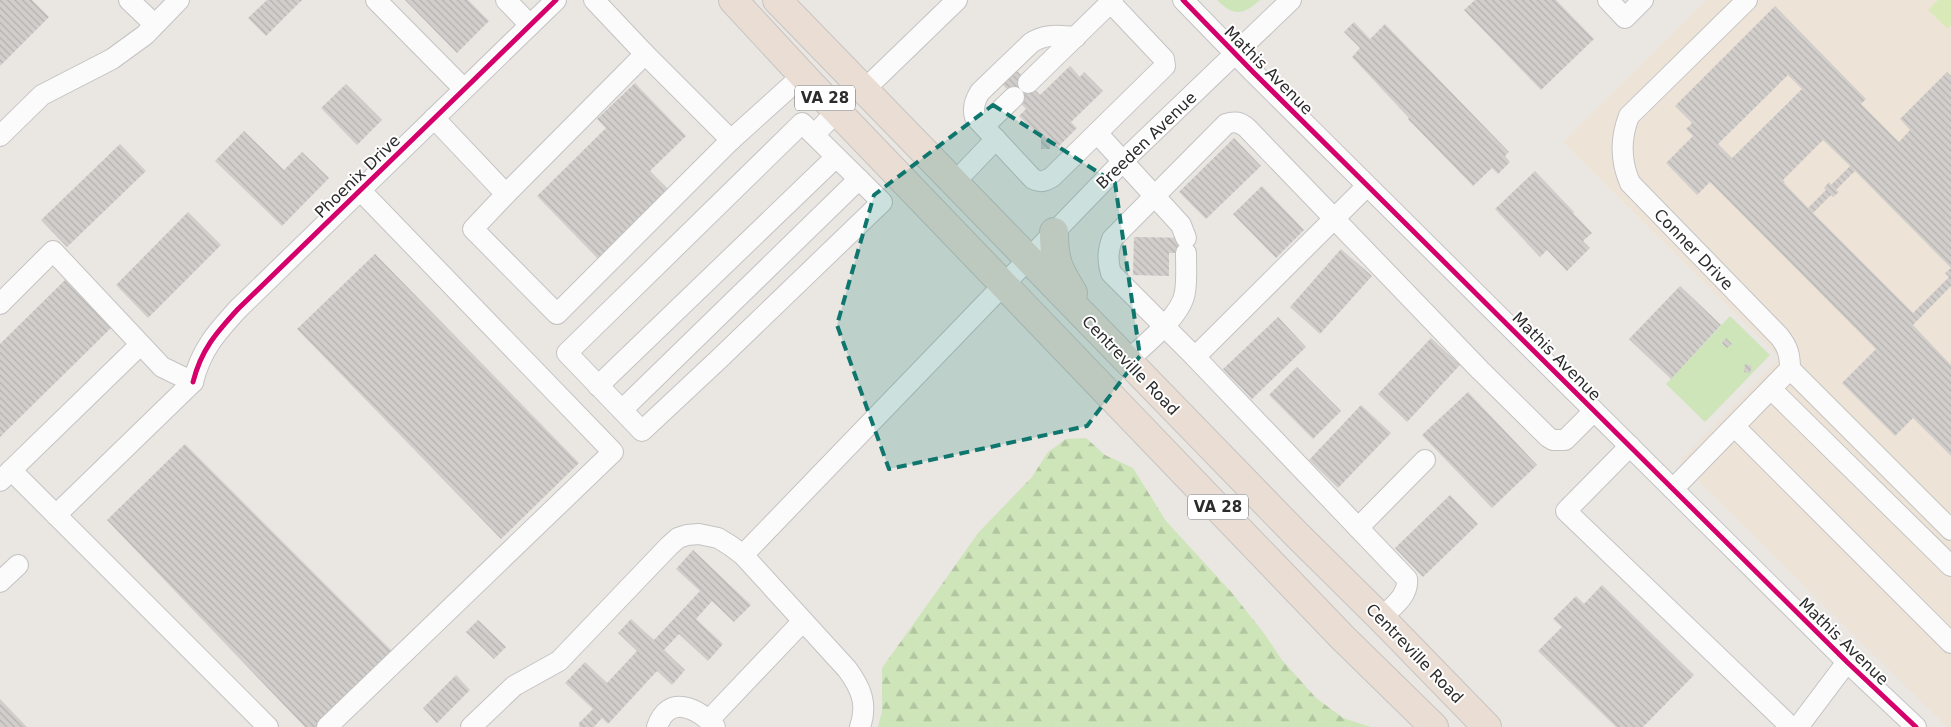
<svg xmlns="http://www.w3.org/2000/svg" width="1951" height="727" viewBox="0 0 1951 727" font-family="'DejaVu Sans',sans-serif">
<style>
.education{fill:#ede4d7}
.grass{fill:#cee5ba}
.forest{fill:url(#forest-firs)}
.pitch{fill:#d9e9b8}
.building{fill:url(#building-back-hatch);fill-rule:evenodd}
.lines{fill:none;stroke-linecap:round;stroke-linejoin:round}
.minor-casing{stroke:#c4c3c3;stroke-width:22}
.highway-casing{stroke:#c6c4c2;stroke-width:30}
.minor{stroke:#fcfbfb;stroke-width:20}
.highway{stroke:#e9ddd4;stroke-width:28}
.cycleway-casing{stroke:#fff;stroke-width:8}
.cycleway{stroke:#d6006c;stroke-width:5}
.marked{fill:#0f766e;fill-opacity:0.2;stroke:#0f766e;stroke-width:4;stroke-dasharray:10 6;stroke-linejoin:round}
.labels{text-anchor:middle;stroke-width:4;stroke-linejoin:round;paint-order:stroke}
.shield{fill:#fff;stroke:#6b6b6b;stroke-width:1}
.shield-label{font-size:15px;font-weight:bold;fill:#2c2c2c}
.street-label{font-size:16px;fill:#2c2c2c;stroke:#fff}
</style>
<defs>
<pattern id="forest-firs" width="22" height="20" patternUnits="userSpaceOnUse" patternTransform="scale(1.25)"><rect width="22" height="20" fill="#cee5ba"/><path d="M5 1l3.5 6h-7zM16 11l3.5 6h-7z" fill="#b1c5a0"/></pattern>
<pattern id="building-back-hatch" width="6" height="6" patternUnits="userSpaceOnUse" patternTransform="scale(1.25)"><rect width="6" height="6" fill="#d1cecc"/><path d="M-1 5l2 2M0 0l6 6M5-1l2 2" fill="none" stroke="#b4b1af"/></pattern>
</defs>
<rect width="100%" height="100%" fill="#eae6e2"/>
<polygon class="education" points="1706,0 1951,0 1951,727 1947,727 1679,462 1780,358 1563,142"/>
<g class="grass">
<path d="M 1217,0 L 1260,0 C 1243,15 1234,17 1217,0 Z"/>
<polygon points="1730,316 1770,355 1705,422 1666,384"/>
</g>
<polygon class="forest" points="1086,438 1105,455 1133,468 1166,521 1232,593 1263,632 1282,660 1316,698 1343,718 1371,727 878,727 882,711 882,668 952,570 978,533 1032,477 1048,452 1066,439"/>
<polygon class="pitch" points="1938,0 1951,0 1951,25 1948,29 1928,10"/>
<g class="building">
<polygon points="0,0 32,0 49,17 0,66"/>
<polygon points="267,0 302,0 266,36 248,18"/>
<polygon points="405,0 468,0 489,21 457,53"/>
<polygon points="1475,0 1556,0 1594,39 1541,90 1464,10"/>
<path d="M 1775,6 L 1866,99 L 1861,104 L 1899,142 L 1910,130 L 1900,119 L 1947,72 L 1951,76 L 1951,286 L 1913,325 L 1951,365 L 1951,456 L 1913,418 L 1895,436 L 1842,383 L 1876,349 L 1710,182 L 1697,195 L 1666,163 L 1693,136 L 1686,129 L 1692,123 L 1675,106 ZM 1788,75 L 1802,89 L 1732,158 L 1718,144 ZM 1823,140 L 1850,166 L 1831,185 L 1829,182 L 1824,188 L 1826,190 L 1808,208 L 1784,183 L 1785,182 L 1783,180 ZM 1855,171 L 1951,268 L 1945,273 L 1949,277 L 1913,313 L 1813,213 L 1831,195 L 1833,197 L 1839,192 L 1836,190 Z"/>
<polygon points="1354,22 1370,39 1385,24 1509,152 1505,156 1510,162 1498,174 1492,168 1473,186 1408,119 1409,118 1352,57 1360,48 1344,32"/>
<polygon points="1070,66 1080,77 1084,72 1103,91 1071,122 1077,128 1057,148 1051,142 1050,149 1041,149 1041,139 1019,116 1026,109 1001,83 1015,69 1040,95"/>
<polygon points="635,83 686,136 650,171 671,192 600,261 537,196 606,128 597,119"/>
<polygon points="346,84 382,120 357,145 321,108"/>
<polygon points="244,131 284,170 302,152 329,178 282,226 215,161"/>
<polygon points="1234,138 1261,166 1206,219 1179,192"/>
<polygon points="120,144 146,171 67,247 41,220"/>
<polygon points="1535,171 1574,212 1573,213 1592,233 1583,241 1590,248 1567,271 1547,250 1540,257 1495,209"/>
<polygon points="1262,186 1304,230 1276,258 1233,214"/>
<polygon points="188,212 221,245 148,318 116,285"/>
<polygon points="1134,237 1193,238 1193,253 1169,253 1169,276 1133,275"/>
<polygon points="1341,249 1372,276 1320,334 1290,307"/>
<polygon points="375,254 579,463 501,539 297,329"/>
<polygon points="65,280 111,328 0,437 0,344"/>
<polygon points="1680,286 1721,325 1671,379 1629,339"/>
<polygon points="1278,317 1306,347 1252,399 1223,369"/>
<polygon points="1431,338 1460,365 1407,422 1378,394"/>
<polygon points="1726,338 1732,344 1727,348 1722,343"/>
<polygon points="1745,364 1752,366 1750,373 1744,372"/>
<polygon points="1297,367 1341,411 1313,439 1269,395"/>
<polygon points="1468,392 1537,465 1492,508 1422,435"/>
<polygon points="1361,405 1391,433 1338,488 1309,460"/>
<polygon points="185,444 395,654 317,727 305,727 107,520"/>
<polygon points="1450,495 1478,524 1423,577 1395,548"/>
<polygon points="693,550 751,605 734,622 712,601 696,619 723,644 708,661 679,634 664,650 685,670 672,685 657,671 608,724 602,718 594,727 579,727 579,723 593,709 565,683 585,662 607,683 637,651 618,633 631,619 654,640 700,591 676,569"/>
<polygon points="1602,585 1694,675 1643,727 1616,727 1538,651 1562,627 1553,619 1576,596 1584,604"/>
<polygon points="478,620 506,647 494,659 466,632"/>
<polygon points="456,675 470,690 437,723 423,708"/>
<polygon points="0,699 27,727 0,727"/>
</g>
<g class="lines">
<g class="minor-casing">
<g id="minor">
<polyline points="129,0 154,24"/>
<polyline points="376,0 464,89"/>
<polyline points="506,0 530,25"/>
<polyline points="594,0 645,54"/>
<polyline points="1183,0 1253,72 1847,662 1916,727"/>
<polyline points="1608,0 1625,18 1643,0"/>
<path d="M 1076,37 C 1060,36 1045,33 1031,43 L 980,92 C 975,100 972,108 975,117 L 1033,179 C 1041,183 1045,181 1052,177 L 1165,66 L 1164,59 L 1111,3"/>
<polyline points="1028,83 1113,0"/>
<polyline points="864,90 957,0"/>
<polyline points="434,118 506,194 645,54 731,140 803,75"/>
<polyline points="984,126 1014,97"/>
<polyline points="1097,133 1181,225 1186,238"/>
<polyline points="814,135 882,202 719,359 642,431 567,353 802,123 814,135 837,111"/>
<polyline points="0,136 42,95 112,59 145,35 179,0"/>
<polyline points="954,183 996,139"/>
<polyline points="506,194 473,229 557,314 731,140"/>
<polyline points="0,304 53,251 162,367 193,382"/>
<polyline points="1195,357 1367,186"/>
<path d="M 1127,361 C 1144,345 1182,316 1185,292 C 1187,280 1186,266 1186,253"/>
<polyline points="1790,369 1951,530"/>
<path d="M 193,382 C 201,350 216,333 238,309 L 556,0"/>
<polyline points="598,386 836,157"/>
<polyline points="1771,389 1951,566"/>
<polyline points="622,410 859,179"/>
<polyline points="1735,427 1951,643"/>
<polyline points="1630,446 1566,511 1791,727"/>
<polyline points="11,470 268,727"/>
<polyline points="0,481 140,345"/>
<path d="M 1673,489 L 1790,369 C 1790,355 1788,347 1779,336 L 1630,183 C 1620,160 1620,139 1629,116 L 1747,0"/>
<polyline points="56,515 193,382"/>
<polyline points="1358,528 1425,460"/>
<polyline points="743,555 1123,161 1291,0"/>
<polyline points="0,582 18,565"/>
<path d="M 1381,618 C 1392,607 1409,596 1407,579 L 1195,357 L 1111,273 C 1107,260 1108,251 1112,239 L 1226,124 C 1235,121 1240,122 1247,128 L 1480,370 L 1548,437 L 1553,440 L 1565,440 L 1594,411"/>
<polyline points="709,720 803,621"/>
<polyline points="327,727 613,452 360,190"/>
<path d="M 471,727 L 514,686 L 559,661 L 669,546 L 678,538 L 687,535 L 699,534 L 718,538 L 731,546 L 743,555 L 847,669 C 861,688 868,704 860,727"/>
<path d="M 657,727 C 668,694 697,707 715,727"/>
<polyline points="1798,727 1847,662"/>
</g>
</g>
<g class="highway-casing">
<g id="highway">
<polyline points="733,0 807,80 1343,638 1434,727"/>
<polyline points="777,0 1296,534 1381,618 1487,727"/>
<path d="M 1054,232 C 1054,261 1058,268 1073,293"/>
</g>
</g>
<use href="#minor" class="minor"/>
<use href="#highway" class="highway"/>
<g class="cycleway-casing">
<g id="cycleway">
<polyline points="1183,0 1253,72 1847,662 1916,727"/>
<path d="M 193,382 C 201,350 216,333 238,309 L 556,0"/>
</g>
</g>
<use href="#cycleway" class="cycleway"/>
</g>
<path class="marked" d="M 993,105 L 1115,183 L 1140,356 L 1087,426 L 889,469 L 837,325 L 874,195 Z"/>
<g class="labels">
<g class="shield">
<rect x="795" y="85.5" width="60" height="25" rx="4"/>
<rect x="1188" y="494.5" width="60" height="25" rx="4"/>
</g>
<g class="shield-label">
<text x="825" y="103">VA 28</text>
<text x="1218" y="512">VA 28</text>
</g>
<g class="street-label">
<text transform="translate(1269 70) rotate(45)" y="6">Mathis Avenue</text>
<text transform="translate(1146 140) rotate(-44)" y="6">Breeden Avenue</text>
<text transform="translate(357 176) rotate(-44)" y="6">Phoenix Drive</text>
<text transform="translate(1694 249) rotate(46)" y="6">Conner Drive</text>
<text transform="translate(1557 356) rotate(45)" y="6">Mathis Avenue</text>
<text transform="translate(1131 365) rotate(46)" y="6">Centreville Road</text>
<text transform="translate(1844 641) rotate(44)" y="6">Mathis Avenue</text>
<text transform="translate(1415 653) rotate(46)" y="6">Centreville Road</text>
</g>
</g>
</svg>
